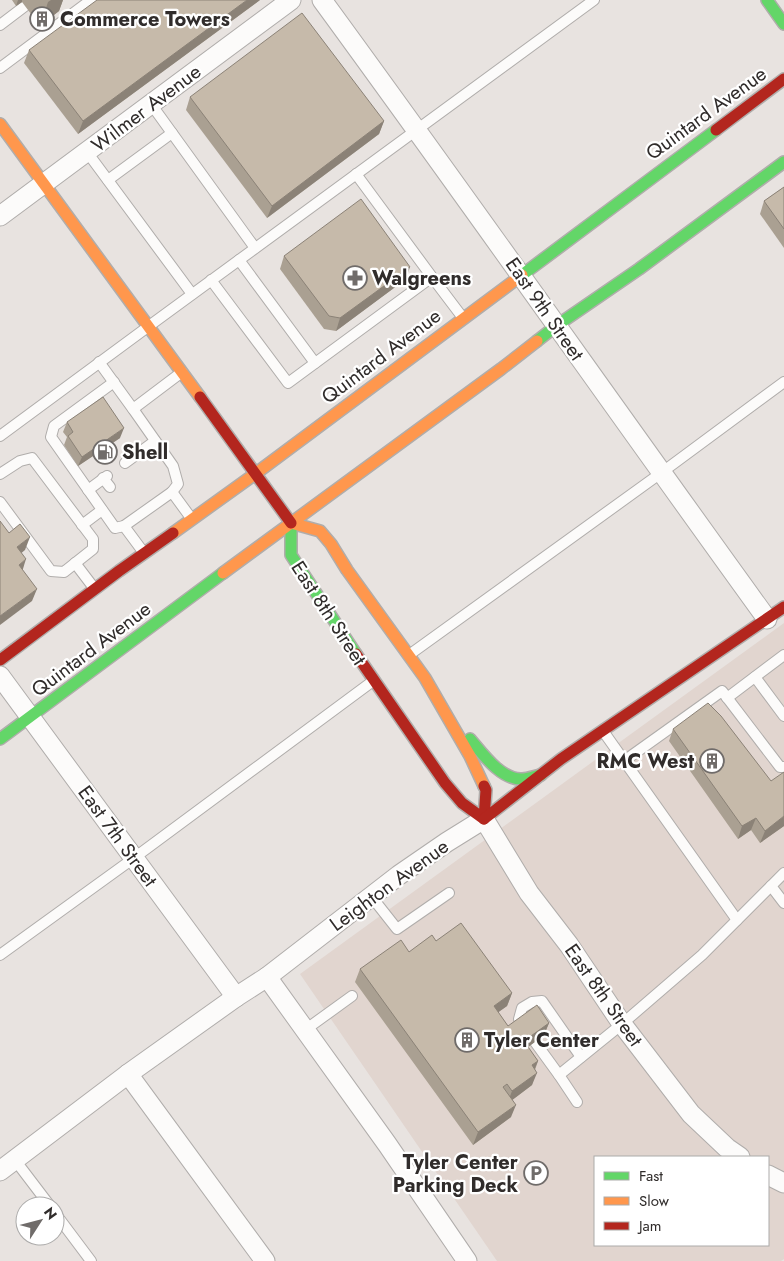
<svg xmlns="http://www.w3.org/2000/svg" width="784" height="1261" viewBox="0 0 784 1261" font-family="Jost,sans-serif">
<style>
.built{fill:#e1d5cf;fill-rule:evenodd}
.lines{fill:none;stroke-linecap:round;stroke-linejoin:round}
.lane-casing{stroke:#b0adab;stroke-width:12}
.street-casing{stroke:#b0adab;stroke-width:21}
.fast-casing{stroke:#b0adab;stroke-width:14}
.slow-casing{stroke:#b0adab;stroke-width:14}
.jam-casing{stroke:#b0adab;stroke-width:14}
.lane{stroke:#fcfbfa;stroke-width:10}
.street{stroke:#fcfbfa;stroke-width:19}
.fast{stroke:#63d668;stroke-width:11}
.slow{stroke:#ff974d;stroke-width:11}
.jam{stroke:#b3261e;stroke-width:11}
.wall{fill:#aaa092}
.shaded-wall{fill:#8b8277}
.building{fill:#c6baaa;stroke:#8b8277}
.labels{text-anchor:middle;stroke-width:4.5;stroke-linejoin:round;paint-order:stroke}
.poi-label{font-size:20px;font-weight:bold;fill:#302c2b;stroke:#fff;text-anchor:start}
.street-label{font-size:20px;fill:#302c2b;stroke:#fff}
</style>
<rect width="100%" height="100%" fill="#e8e3e0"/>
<path class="built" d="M 784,623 L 784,1259 L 781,1261 L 497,1261 L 300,974 ZM 595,1157 L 768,1157 L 768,1245 L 595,1245 Z"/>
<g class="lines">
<g class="lane-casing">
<g id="lane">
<polyline points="0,25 25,6"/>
<polyline points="0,68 91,0"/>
<polyline points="151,104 255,248"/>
<polyline points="87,152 192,294"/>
<polyline points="108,180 172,133"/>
<polyline points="239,260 315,363"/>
<polyline points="432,277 463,318"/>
<polyline points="211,280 288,383 432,277 356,174"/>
<polyline points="99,362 133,409 182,372"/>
<polyline points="114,382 54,426 51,437 115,528 124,526"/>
<polyline points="133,409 173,466 178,484 172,492"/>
<polyline points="0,436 149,326 594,0"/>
<polyline points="125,463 155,441"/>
<polyline points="0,474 20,461 32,458 93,539 93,549 64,572 51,571 0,502"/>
<polyline points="103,478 110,487"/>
<polyline points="88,490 107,476"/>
<polyline points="82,525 102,510"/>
<polyline points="144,553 124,526 172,492 191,518"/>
<polyline points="75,563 94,588"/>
<polyline points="409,655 661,473 784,382"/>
<polyline points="755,677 784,716"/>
<polyline points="727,698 784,655"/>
<polyline points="603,731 737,920"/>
<polyline points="624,761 722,691 780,767 784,767"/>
<polyline points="771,886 784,903"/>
<polyline points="371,896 397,929 449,893"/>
<polyline points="0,955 134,858 373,681"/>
<polyline points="523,1024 519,1019 522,1008 532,1002 542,1001 581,1057"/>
<polyline points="305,1030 352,996"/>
<polyline points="535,1042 559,1075 622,1024 702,955 784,873"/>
<polyline points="559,1075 577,1102"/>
<polyline points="15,1160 50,1206"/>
<polyline points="55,1213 91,1261"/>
</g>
</g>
<g class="street-casing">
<g id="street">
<path d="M 322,0 C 472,205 618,413 767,619"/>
<polyline points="0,216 291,0"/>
<polyline points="0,676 236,997"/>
<polyline points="267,977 387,1144 467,1261"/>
<polyline points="128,1074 265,1261"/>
<polyline points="0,1171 128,1074 236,997 267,977 399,875 447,842 484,819 529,893 569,945 622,1024 691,1114 727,1148 740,1157"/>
<polyline points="768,1175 784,1183"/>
</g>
</g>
<g class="fast-casing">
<g id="fast">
<polyline points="767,0 784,24"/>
<polyline points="522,275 716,130"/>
<polyline points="537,341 556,326 639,269 784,162"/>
<polyline points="291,523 291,555 356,654"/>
<polyline points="0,739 223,573"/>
<path d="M 470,739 C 482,753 501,780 522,779 C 528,779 535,776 541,775"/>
</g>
</g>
<g class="slow-casing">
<g id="slow">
<polyline points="0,124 200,397"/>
<polyline points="291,523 320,531 331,544 347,570 425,678 470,756 484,786"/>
<polyline points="173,533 255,474 522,275"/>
<polyline points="223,573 501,369 537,341"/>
</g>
</g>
<g class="jam-casing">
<g id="jam">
<polyline points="716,130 784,79"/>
<polyline points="200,397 291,523"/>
<polyline points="356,654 445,783 462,803 484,819 486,790 484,786"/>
<polyline points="0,660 119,571 173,533"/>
<polyline points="484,819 561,759 784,607"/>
</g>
</g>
<use href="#lane" class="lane"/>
<use href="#street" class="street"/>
<use href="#fast" class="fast"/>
<use href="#slow" class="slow"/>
<use href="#jam" class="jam"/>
</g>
<g class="wall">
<polygon points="12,0 63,0 59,11 40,26 22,2 16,6"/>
<polygon points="260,0 78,134 24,63 29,50"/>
<polygon points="190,97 384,121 379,134 267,218 186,110"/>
<polygon points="784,187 784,248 760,214 764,201"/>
<polygon points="284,256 406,279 336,331 324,329 280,269"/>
<polygon points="67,422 120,438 78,466 64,445 67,437 63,432"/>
<polygon points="673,729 784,826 760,843 751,830 738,839 669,741"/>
<polygon points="436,941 512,993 507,1006 498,1012 508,1026 549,1023 544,1035 528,1047 538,1061 535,1070 532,1085 512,1100 511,1117 473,1145 355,982 360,969 409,952"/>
</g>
<g class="shaded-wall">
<polygon points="18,0 22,0 22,2 16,6"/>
<polygon points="51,0 63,0 59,11 40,26 48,2"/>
<polygon points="247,0 260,0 78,134 83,121"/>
<polygon points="384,121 379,134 267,218 272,206"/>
<polygon points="410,267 406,279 336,331 340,318"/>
<polygon points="124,428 120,438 78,466 82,457"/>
<polygon points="30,537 25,550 13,560 17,547"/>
<polygon points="26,559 22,572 19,565"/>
<polygon points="37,589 32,601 0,625 0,616"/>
<polygon points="784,816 784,826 760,843 765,831"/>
<polygon points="756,818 751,830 738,839 742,826"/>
<polygon points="512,993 507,1006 489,1019 494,1006"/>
<polygon points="549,1023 544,1035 519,1054 524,1041"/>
<polygon points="538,1061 533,1073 532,1065"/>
<polygon points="537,1073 532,1085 507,1104 512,1091"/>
<polygon points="516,1105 511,1117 473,1145 478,1132"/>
</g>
<g class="building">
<polygon points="97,0 247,0 83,121 29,50"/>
<polygon points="302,13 384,121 272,206 190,97"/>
<polygon points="784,187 784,229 764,201"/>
<polygon points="361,199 410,267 340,318 329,316 284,256"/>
<polygon points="103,397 124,428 82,457 68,436 73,432 67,422"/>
<polygon points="0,521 9,533 20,524 30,537 17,547 26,559 19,565 37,589 0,616"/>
<polygon points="708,703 721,716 771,781 784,772 784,816 765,831 756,818 742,826 673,729"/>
<polygon points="461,923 512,993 494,1006 508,1026 537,1005 549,1023 524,1041 538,1061 532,1065 537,1073 512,1091 507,1084 503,1087 516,1105 478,1132 360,969 401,940 409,952 432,935 436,941"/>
</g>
<defs>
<g id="building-ring" transform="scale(1.25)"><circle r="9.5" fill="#fff" stroke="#706c6a" stroke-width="1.5"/><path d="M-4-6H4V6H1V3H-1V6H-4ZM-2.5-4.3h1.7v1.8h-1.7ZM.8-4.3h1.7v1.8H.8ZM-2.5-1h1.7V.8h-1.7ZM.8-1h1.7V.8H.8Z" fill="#706c6a"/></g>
<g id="pharmacy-ring" transform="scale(1.25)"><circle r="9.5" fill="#fff" stroke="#706c6a" stroke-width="1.5"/><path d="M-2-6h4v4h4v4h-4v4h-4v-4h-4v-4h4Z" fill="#706c6a"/></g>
<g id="fuel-ring" transform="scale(1.25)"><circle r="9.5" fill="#fff" stroke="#706c6a" stroke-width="1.5"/><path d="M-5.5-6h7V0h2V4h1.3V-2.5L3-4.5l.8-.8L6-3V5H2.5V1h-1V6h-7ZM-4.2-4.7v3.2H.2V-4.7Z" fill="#706c6a"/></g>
<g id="parking-ring" transform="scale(1.25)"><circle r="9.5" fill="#fff" stroke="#706c6a" stroke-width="1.5"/><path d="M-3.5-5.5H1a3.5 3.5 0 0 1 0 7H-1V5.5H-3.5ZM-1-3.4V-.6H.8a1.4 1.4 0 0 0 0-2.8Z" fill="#706c6a"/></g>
</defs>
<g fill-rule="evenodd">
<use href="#building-ring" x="42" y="19"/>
<use href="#pharmacy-ring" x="355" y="278"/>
<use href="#fuel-ring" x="105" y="452"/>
<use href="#building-ring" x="712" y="761"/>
<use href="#building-ring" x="467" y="1040"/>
<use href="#parking-ring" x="536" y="1173"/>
</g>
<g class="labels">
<g class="poi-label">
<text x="60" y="26">Commerce Towers</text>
<text x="372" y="285">Walgreens</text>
<text x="122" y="459">Shell</text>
<text x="694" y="768" text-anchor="end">RMC West</text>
<text x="484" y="1047">Tyler Center</text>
<text x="518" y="1169" text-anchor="end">Tyler Center<tspan x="518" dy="23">Parking Deck</tspan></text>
</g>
<g class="street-label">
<text transform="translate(146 108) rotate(-37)" y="7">Wilmer Avenue</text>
<text transform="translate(706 113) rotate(-36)" y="7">Quintard Avenue</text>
<text transform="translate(545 309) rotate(55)" y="7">East 9th Street</text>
<text transform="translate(381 356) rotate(-37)" y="7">Quintard Avenue</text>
<text transform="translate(329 613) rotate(57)" y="7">East 8th Street</text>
<text transform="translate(91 649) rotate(-37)" y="7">Quintard Avenue</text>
<text transform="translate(118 836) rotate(54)" y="7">East 7th Street</text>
<text transform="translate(389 885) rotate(-36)" y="7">Leighton Avenue</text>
<text transform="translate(604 995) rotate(55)" y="7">East 8th Street</text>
</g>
</g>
<rect x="594" y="1156" width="175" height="90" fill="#ffffff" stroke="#acabaa"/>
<rect x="604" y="1172" width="25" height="8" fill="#63d668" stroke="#acabaa"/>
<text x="639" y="1181" font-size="15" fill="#302c2b">Fast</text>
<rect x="604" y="1197" width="25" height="8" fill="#ff974d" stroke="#acabaa"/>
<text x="639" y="1206" font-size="15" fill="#302c2b">Slow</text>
<rect x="604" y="1222" width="25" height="8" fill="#b3261e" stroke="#acabaa"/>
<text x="639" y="1231" font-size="15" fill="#302c2b">Jam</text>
<g transform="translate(40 1221) rotate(54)"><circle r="24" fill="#ffffff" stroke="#acabaa"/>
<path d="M0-4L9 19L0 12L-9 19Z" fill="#706c6a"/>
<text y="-8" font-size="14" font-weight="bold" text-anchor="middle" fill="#302c2b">N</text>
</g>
</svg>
